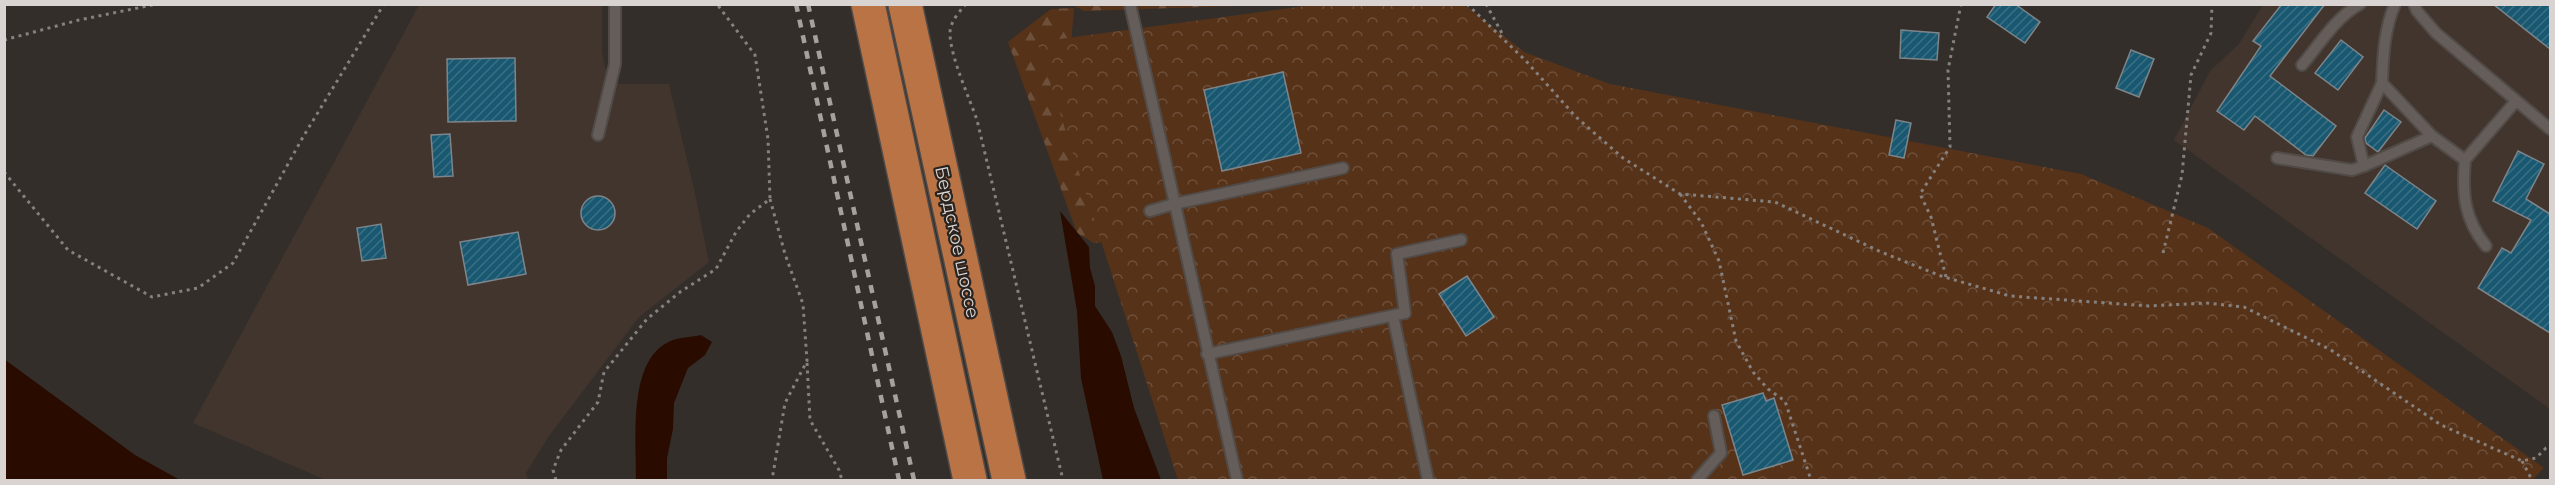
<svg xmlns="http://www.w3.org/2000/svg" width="2555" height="485" viewBox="0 0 2555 485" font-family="Montserrat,sans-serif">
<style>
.built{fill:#41352d}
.forest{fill:url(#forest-firs)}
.park{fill:url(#park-crowns)}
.water{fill:#290b00}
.building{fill:url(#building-hatch);stroke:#7d858a;stroke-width:1.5}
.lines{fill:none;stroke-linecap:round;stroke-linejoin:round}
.lane-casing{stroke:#514b48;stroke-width:14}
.highway-casing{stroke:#514b48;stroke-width:36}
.path{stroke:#86817e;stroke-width:3;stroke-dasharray:3 4.5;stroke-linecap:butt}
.lane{stroke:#655d59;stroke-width:10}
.highway{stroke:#ba7345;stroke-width:33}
.rail{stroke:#a6a19e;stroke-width:4.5;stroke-dasharray:8 8;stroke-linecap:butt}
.labels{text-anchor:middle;stroke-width:4.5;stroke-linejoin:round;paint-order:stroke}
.street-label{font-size:18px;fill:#d9d4d2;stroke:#2a2420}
</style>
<defs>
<pattern id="forest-firs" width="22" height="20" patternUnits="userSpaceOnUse" patternTransform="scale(1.5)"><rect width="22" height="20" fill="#563219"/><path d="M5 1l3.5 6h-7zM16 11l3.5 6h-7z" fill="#6e4f3a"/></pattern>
<pattern id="park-crowns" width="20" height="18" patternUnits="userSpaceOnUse" patternTransform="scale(1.5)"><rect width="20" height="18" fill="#563219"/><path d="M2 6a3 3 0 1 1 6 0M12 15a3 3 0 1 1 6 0" fill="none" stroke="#6e4f3a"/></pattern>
<pattern id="building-hatch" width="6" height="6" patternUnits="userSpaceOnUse" patternTransform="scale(1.5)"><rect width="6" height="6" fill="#195871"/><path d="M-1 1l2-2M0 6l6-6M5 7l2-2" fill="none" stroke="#3a6f84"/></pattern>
</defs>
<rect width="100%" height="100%" fill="#342e2a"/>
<g class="built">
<polygon points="419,5 602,5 602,51 605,68 618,84 669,84 695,193 709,262 639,317 549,436 526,473 528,480 326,480 193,423"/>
<polygon points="2263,5 2550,5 2550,409 2174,140 2210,71 2239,44"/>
</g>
<g class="forest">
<polygon points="1073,5 1263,5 1084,11"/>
<polygon points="1074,8 1068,80 1135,239 1094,243 1077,233 1008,42 1051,9"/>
</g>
<polygon class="park" points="1312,5 1465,5 1524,52 1610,84 2081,174 2208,228 2544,468 2532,480 1178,480 1037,42"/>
<g class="water">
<polygon points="1060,211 1089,247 1090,268 1095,286 1095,306 1112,332 1121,356 1134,408 1161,480 1103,480 1081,378 1077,311"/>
<path d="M 701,335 L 712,342 L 705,355 L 688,368 L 674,403 L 673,429 L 667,458 L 667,480 L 636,480 C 637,440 626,357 673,340 C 682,337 692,337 701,335 Z"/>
<polygon points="4,359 135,455 180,480 5,480"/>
</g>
<g class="building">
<polygon points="1996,4 2015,4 2040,22 2025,43 1987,17"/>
<polygon points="2282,4 2325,4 2270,76 2336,126 2313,156 2306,155 2255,116 2244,130 2217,111 2261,46 2253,41"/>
<polygon points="2493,4 2550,4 2550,49"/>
<polygon points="1901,30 1939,33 1937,60 1900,58"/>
<polygon points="2341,40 2363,57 2338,90 2315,73"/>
<polygon points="2131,50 2154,59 2139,97 2116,88"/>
<polygon points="515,58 516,121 448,122 447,59"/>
<polygon points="1283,72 1301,153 1222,171 1204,90"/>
<polygon points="2384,110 2401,122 2378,152 2366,143 2365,138"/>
<polygon points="1896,120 1911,123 1904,158 1889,155"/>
<polygon points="450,134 453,176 434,177 431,135"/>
<polygon points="2518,151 2544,164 2526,199 2550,214 2550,333 2478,288 2502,248 2511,253 2531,220 2493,201"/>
<polygon points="2385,165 2436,201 2417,229 2365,193"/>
<circle cx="598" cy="213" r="17"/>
<polygon points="381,224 386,258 362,261 357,228"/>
<polygon points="518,232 526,274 468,285 460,242"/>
<polygon points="1467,276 1494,317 1466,336 1439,294"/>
<polygon points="1763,393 1766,401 1774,398 1793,460 1743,475 1722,405"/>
</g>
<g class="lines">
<g class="lane-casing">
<g id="lane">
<polyline points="1130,4 1237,480"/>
<polyline points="2414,4 2417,11 2436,33 2550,129"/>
<path d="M 2302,65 C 2320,44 2335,18 2360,4"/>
<polyline points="598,135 615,64 615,4"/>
<path d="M 2432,136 L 2465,160 C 2462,193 2464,219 2486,246"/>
<polyline points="2277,158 2352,170 2364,166 2357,137 2382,83"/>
<polyline points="2465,160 2516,101"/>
<path d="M 2364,166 L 2432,136 L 2382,83 C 2383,56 2384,30 2395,4"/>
<polyline points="1150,211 1174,204 1343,168"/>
<polyline points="1393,316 1428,480"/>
<polyline points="1207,354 1405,313 1397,254 1461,240"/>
<polyline points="1697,480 1721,453 1714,416"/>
</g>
</g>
<g class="highway-casing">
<g id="highway">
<polyline points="868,4 970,480"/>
<polyline points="905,4 1009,480"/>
</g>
</g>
<g class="path">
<path d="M 966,4 C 959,12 950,22 950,33 C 950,56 969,97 977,120 L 1063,480"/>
<polyline points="1467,4 1526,61 1576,117 1623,158 1680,194 1775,202 1881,252 1941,276 2010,296 2149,306 2206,303 2244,307 2331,350 2441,425 2522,461 2536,458 2546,448 2550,447"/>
<polyline points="1486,4 1504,37"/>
<polyline points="4,40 79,20 157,4"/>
<polyline points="4,172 68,250 152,297 198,288 233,263 303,137 384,4"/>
<polyline points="1680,194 1701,222 1719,261 1736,341 1753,372 1768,389 1785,401 1811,480"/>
<polyline points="770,199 785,254 803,304 807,361 785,403 772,480"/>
<polyline points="2163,253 2182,175 2191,75 2211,33 2212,4"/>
<polyline points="1946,277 1931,217 1920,194 1950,147 1948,70 1961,4"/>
<polyline points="807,363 810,420 839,470 842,480"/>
<polyline points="2522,461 2532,480"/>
<polyline points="556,480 553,470 561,450 598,402 604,372 647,319 680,292 716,269 736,232 750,214 770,199 768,139 755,55 717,4"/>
</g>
<use href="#lane" class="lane"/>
<use href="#highway" class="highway"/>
<g class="rail">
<polyline points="796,4 899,480"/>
<polyline points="808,4 914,480"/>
</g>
</g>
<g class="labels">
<g class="street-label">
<text transform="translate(957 242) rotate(78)" y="6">Бердское шоссе</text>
</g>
</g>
<rect width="2555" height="485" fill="none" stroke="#d9d4d2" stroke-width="12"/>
</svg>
